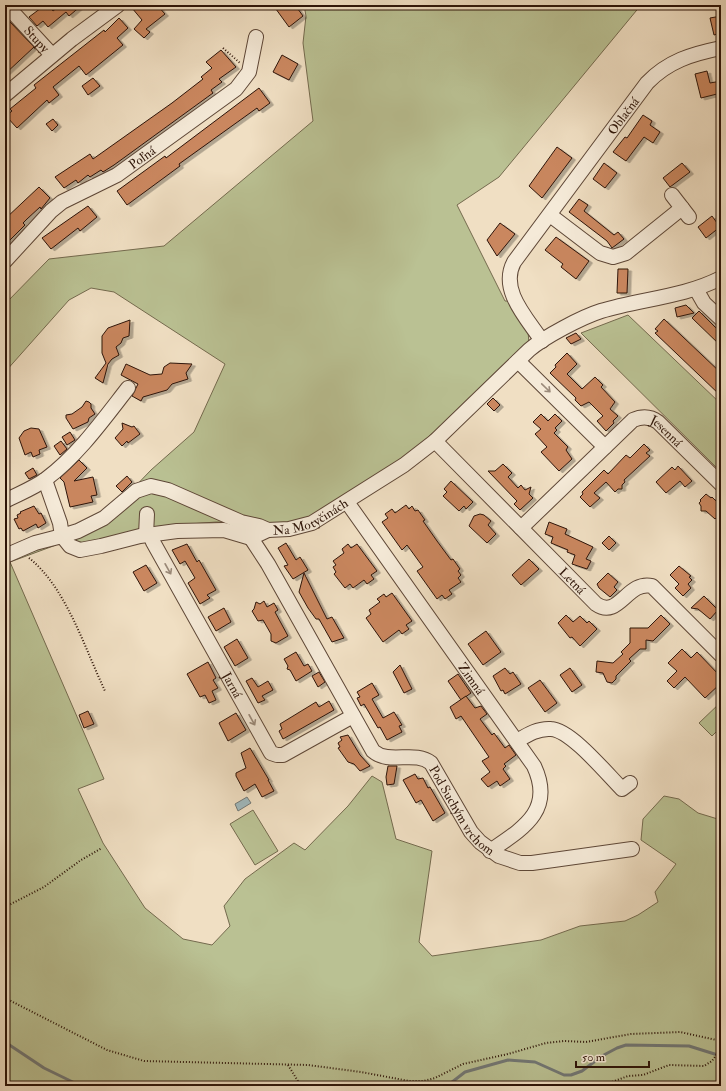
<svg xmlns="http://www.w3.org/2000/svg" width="726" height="1091" viewBox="0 0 726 1091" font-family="'IM FELL Double Pica',serif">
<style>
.green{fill:#bac193;stroke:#746a4e}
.water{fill:#a0babf;stroke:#727876}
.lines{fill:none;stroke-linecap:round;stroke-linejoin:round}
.stream{stroke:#727876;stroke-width:3}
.building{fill:#ca875f;stroke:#2d1408;filter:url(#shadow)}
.minor-casing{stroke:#5e4737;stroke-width:16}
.path{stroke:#2d1408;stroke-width:2;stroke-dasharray:1 2;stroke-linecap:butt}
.minor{stroke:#f5ead8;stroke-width:14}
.oneway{stroke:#9b8a7a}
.labels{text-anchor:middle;stroke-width:3;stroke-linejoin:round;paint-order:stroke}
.street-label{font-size:13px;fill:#2d1408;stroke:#f5ead8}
</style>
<defs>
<filter id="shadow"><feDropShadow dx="3.5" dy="2" stdDeviation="0" flood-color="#0004"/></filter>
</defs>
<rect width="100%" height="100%" fill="#f0dfc3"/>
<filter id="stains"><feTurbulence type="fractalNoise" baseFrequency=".005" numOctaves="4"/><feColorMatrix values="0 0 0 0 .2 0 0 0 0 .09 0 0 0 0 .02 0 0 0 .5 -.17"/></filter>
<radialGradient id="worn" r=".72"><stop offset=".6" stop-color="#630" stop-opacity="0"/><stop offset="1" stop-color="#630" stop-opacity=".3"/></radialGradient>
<g class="green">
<polygon points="304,5 641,5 499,177 457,205 505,301 509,301 528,330 529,345 431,437 380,475 312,517 288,523 216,522 151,527 83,544 70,539 126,496 151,470 194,432 225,364 114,292 91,288 69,300 5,372 5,304 49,259 164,246 313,121 303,43 306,16"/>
<polygon points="628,315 721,404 721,472 581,333"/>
<polygon points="54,544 56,545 10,562 104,779 78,789 103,843 145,908 183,939 212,945 230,926 224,906 245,879 294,843 305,850 348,806 372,776 382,782 396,839 432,851 419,942 432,956 541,940 580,926 625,921 638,915 658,902 655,892 676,864 641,840 643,819 664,796 679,799 698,813 721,820 721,1086 5,1086 5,561"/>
<polygon points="721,702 721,727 712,736 699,723"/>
<polygon points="253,810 278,851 255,865 230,824"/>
</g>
<polygon class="water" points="247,797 251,803 238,811 235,804"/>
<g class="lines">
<g class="stream">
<polyline points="5,1040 8,1044 44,1068 81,1086"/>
<polyline points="447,1086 465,1072 508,1060 535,1062 564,1075 571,1075 582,1071 602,1056 617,1048 626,1045 689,1046 721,1056"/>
</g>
</g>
<g class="building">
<polygon points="45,5 48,5 53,11 58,7 57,5 82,5 69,16 66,12 48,27 43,21 37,26 29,17"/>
<polygon points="136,5 157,5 165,14 146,29 150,32 144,38 134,29 142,20 132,8"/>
<polygon points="273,5 295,5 303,16 289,27"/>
<polygon points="721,16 721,33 714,35 710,18"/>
<polygon points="119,18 128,28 117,38 123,45 86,75 79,66 53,87 59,95 49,103 47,100 17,128 6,116 12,111 10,109 36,88 34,85 104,30 105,32"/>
<polygon points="10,22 34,47 5,74 5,26"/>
<polygon points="221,50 236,67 219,79 222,82 211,90 213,93 114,165 103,172 101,170 90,177 88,175 78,183 76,180 64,188 55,177 90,154 93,159 172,103 203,79 201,77 212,68 206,62"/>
<polygon points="282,55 298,64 289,80 273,72"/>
<polygon points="707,71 710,83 721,81 721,93 701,98 695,74"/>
<polygon points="93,78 100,86 88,95 82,86"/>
<polygon points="259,88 270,103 259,111 257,108 179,164 180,166 127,205 117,191 165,156 166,158"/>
<polygon points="643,115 652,121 650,125 660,132 653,143 644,137 626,161 613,152 625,137 627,138"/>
<polygon points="53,119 58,125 52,131 46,124"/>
<polygon points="557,147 572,158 542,198 529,186"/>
<polygon points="604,163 617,173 605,188 593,179"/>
<polygon points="682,163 690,172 670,187 663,178"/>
<polygon points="39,187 50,198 41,209 40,207 27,219 23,223 25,225 5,245 5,219"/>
<polygon points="579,199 588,205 584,211 614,235 618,232 624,239 612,248 607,241 569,212"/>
<polygon points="88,206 97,217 80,231 78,228 51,249 42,238"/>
<polygon points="712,216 720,227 706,238 698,227"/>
<polygon points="500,223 515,234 497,256 487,240"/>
<polygon points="556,237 589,261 576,279 561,267 563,264 545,250"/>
<polygon points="618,269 628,269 627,293 617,293"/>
<polygon points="686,305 694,313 677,317 675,308"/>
<polygon points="699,311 721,333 721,346 692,318"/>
<polygon points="664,319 721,373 721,396 655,333 658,331 655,329"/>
<polygon points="130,320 129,336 123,338 121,343 116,347 119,355 112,359 108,364 103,383 95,378 106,363 102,353 102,336 108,328"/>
<polygon points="576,333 581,339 571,344 566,338"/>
<polygon points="567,353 577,364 567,374 582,389 595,377 603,385 601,387 615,402 610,409 618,416 613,421 614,423 606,431 597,421 603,416 589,402 581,406 575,400 576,398 550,373 556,367 555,365"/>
<polygon points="170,363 192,364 186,373 188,379 172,384 167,390 143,397 141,401 132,396 138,384 121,375 126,364 150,375 162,374 164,367"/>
<polygon points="493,398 500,405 494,411 487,404"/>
<polygon points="86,401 89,402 91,404 91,408 95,414 89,418 88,422 73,429 66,418 66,415 72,414 82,407"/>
<polygon points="541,414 548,421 555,414 562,421 555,428 557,430 554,433 568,447 566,450 572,459 559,471 541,452 547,447 535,434 541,429 533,422"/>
<polygon points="122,423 132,427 134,426 140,434 128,443 127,441 122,446 115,438 123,429"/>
<polygon points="31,428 39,429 47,447 39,450 40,454 33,457 31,452 25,455 19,438 24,431"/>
<polygon points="70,432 75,440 67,445 62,437"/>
<polygon points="61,441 67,449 60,455 54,446"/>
<polygon points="644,444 650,450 646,453 650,456 624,480 625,482 622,485 622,489 618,489 615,492 606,482 594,493 600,498 590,507 580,497 583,494 582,492 604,470 608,474 626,455 630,458"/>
<polygon points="79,460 87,468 74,481 93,477 97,495 91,496 93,502 70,507 64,482 60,478"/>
<polygon points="503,464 512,473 508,477 518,488 521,485 525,490 531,487 529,494 533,498 520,510 514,504 517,501 488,471 495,471"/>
<polygon points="678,466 692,481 685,487 680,481 666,493 656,482 672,467 675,470"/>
<polygon points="33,468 37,475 29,479 25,473"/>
<polygon points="127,476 132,482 122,492 116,486"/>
<polygon points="451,481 473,502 466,509 464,506 459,511 443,496 447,492 444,489"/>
<polygon points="706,494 711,498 712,497 721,506 721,513 715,519 706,511 701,511 701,506 699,503 701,501 700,500"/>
<polygon points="406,505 409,509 412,506 415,511 418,510 425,520 423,521 437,541 451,560 453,559 460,569 458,571 461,575 458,578 461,582 449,590 452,594 445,599 442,595 437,599 417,571 423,567 407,545 402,550 382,522 388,518 385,514 392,509 395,513"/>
<polygon points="34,506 39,514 41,513 46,523 38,528 36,524 23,531 21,528 19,529 14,519 18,518 17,515 21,513 20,512"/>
<polygon points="480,514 484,515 491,521 488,525 496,534 487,543 469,526 474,516"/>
<polygon points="549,522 567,529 565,534 593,547 586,559 591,561 587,569 572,564 575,555 567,552 568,550 551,543 553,537 545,534"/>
<polygon points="609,536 616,543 609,550 602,543"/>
<polygon points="286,543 296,560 300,557 308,570 293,579 284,566 288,565 278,548"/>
<polygon points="187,544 197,562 199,560 216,590 207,595 210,598 200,604 188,583 195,578 185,561 180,564 172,550"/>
<polygon points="348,544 351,548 357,544 377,571 371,575 374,579 367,584 364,580 353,588 350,584 345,588 334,574 336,572 333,567 336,565 333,561 344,553 342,549"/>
<polygon points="529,559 539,569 521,585 512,575"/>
<polygon points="146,565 157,583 144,591 133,572"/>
<polygon points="679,566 691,576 689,577 692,580 688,584 691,588 683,596 675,588 679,584 670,575"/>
<polygon points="304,573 327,619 332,617 344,638 332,642 319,619 316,619 308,608 299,592"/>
<polygon points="608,573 618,582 614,587 617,590 610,597 599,588 597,584"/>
<polygon points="392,593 412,621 406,625 409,629 402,634 399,630 383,642 366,618 371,614 369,610 380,602 377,599 384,594 386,597"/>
<polygon points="704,596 718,610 710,619 698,609 691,608"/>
<polygon points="264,601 267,607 274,603 278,610 275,612 288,636 276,643 271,641 271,634 263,620 258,621 252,611 254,609 256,602 260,604"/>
<polygon points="224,608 231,622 216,631 208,617"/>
<polygon points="566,615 573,622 580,616 587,623 589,621 597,629 580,646 572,637 570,638 558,623"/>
<polygon points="661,615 670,624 653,641 646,640 646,649 640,649 629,659 631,661 616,676 616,679 612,683 607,682 603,673 596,672 597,661 613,663 623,654 621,652 630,643 630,628 648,628"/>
<polygon points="486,631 501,652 483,665 468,644"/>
<polygon points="237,639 248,658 235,666 224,647"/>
<polygon points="682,649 691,658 697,652 721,677 721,683 705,698 685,677 674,688 667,681 677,671 668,663"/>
<polygon points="296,652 304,666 308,664 312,671 296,681 290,670 287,669 288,666 284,659"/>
<polygon points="208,662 216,678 213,680 218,688 212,691 216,700 209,703 205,695 200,697 187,674"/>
<polygon points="400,665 412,689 404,693 393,672"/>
<polygon points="505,668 510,674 513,672 521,684 505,694 503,690 501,691 493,676"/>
<polygon points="570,668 582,685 572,692 560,675"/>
<polygon points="319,672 325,682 318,687 312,676"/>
<polygon points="458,674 471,693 461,700 448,681"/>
<polygon points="252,678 258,687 268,681 273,690 262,696 265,700 258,703 246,681"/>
<polygon points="540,680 557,703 545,712 528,688"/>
<polygon points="372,683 379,695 372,699 383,718 394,712 402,725 399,726 402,732 387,740 380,727 378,728 364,704 361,706 357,698 360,697 357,692"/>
<polygon points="466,696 475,708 481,706 487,714 480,719 492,735 494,733 505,748 509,745 516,755 504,764 506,766 503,769 510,779 500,786 497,781 488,787 481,779 490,772 482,761 489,757 461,716 456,719 450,707"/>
<polygon points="329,701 334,710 283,739 279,731 282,729 280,724 316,702 319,707"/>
<polygon points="88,711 94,724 84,728 79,715"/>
<polygon points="236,713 246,730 228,741 219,723"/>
<polygon points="348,735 360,755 370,766 360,771 354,764 348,762 338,748 340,747 338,743 342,740 340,737"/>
<polygon points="250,748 269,780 268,780 274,791 262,797 255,784 244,791 236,776 236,773 246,768 241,753"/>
<polygon points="388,766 397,766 394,784 387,785 386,777"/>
<polygon points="415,774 418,779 423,778 428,788 430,787 445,813 433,821 421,800 416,803 403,780"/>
</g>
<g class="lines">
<g class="minor-casing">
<g id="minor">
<path id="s1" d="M 6,5 L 52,55"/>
<polyline points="5,95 72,39 118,5"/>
<polyline points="672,195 689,217"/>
<polyline points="550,215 600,253 613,257 626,253 682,208"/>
<path id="s2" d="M 5,261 L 51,211 L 62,202 L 117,175 L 236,89 L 249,72 L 256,37"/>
<polyline points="696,289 704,303 721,319"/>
<path id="s3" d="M 542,341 C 527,318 499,290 514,262 L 647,83 C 668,61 692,54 721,48"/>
<polyline points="518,361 605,447"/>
<path id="s4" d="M 435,441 L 596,604 C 619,620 627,580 652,586 L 721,655"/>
<polyline points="45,480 60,523 62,536 78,531 104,518 136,491 151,486 168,490 241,522 259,526 268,530"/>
<path d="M 5,501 C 18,494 34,488 46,479 C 79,454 103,420 128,388"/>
<path id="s5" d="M 347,502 L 534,766 C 555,811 522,829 490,851"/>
<path id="s6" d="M 521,528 L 633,420 C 642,416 650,416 658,422 L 721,484"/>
<polyline points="146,535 147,514"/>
<path id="s7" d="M 150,535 L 153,542 L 271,753 L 277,755 L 283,755 L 353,716"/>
<path id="s8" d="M 251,538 L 268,564 L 373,751 C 389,765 415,750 431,763 L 471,832 L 480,842 L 499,856 L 520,863 L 532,863 L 632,849"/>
<path id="s9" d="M 251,538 L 268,530 L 289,529 L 312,523 L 404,465 L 435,441 L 529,350 C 544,337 582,317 601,311 C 640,299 684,297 721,278"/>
<polyline points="5,556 35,543 62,536 70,546 80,550 101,546 140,536 177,531 224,530 251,538"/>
<path d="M 517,741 C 527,735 538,728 551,729 C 571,730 607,774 622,789 L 630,783"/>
</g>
</g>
<g class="path">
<polyline points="223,48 240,63"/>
<path d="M 29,558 C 66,587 85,649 105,691"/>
<polyline points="5,907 44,887 81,860 102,848"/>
<polyline points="5,998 107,1050 144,1061 308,1065 361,1072 409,1081 423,1081 435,1078 463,1064 508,1054 546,1043 564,1041 586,1042 631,1034 680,1032 721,1041"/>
<polyline points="288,1065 301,1086"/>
<polyline points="5,1079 14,1086"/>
<polyline points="421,1086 423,1081"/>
<polyline points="601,1086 628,1076 643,1075 669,1065 704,1066 712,1061 717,1054 719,1041"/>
</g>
<use href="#minor" class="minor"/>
</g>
<defs><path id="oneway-shaft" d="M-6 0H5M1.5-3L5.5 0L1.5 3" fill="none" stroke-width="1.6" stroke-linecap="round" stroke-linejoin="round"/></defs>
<g class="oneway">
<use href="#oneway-shaft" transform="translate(546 388) rotate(44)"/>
<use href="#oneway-shaft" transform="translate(168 569) rotate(61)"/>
<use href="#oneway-shaft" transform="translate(252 720) rotate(61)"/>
</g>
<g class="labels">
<g class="street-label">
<text dy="5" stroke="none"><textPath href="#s1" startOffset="46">Stupy</textPath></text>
<text dy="5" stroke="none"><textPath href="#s3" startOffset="271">Oblačná</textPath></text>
<text dy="5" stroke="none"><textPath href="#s2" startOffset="174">Poľná</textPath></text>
<text dy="5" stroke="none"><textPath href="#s6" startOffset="194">Jesenná</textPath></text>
<text dy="5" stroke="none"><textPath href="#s9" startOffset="64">Na Motyčinách</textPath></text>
<text dy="5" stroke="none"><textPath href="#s4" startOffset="196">Letná</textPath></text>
<text dy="5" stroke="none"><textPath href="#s5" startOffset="216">Zimná</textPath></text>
<text dy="5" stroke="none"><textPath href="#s7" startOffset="171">Jarná</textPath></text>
<text dy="5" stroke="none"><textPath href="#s8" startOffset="363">Pod Suchým vrchom</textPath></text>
</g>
</g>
<rect width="726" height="1091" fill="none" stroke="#f0dfc3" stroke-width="20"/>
<rect x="6" y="6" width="714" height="1079" fill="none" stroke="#2d1408" stroke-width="2"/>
<rect x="10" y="10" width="706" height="1071" fill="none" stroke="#2d1408"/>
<path d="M576 1061v6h73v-6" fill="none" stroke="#2d1408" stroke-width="2"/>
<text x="582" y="1061" font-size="12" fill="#2d1408" stroke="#f5ead8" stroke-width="3" paint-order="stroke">50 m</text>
<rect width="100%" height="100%" filter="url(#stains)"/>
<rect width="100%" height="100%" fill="url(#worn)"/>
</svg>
